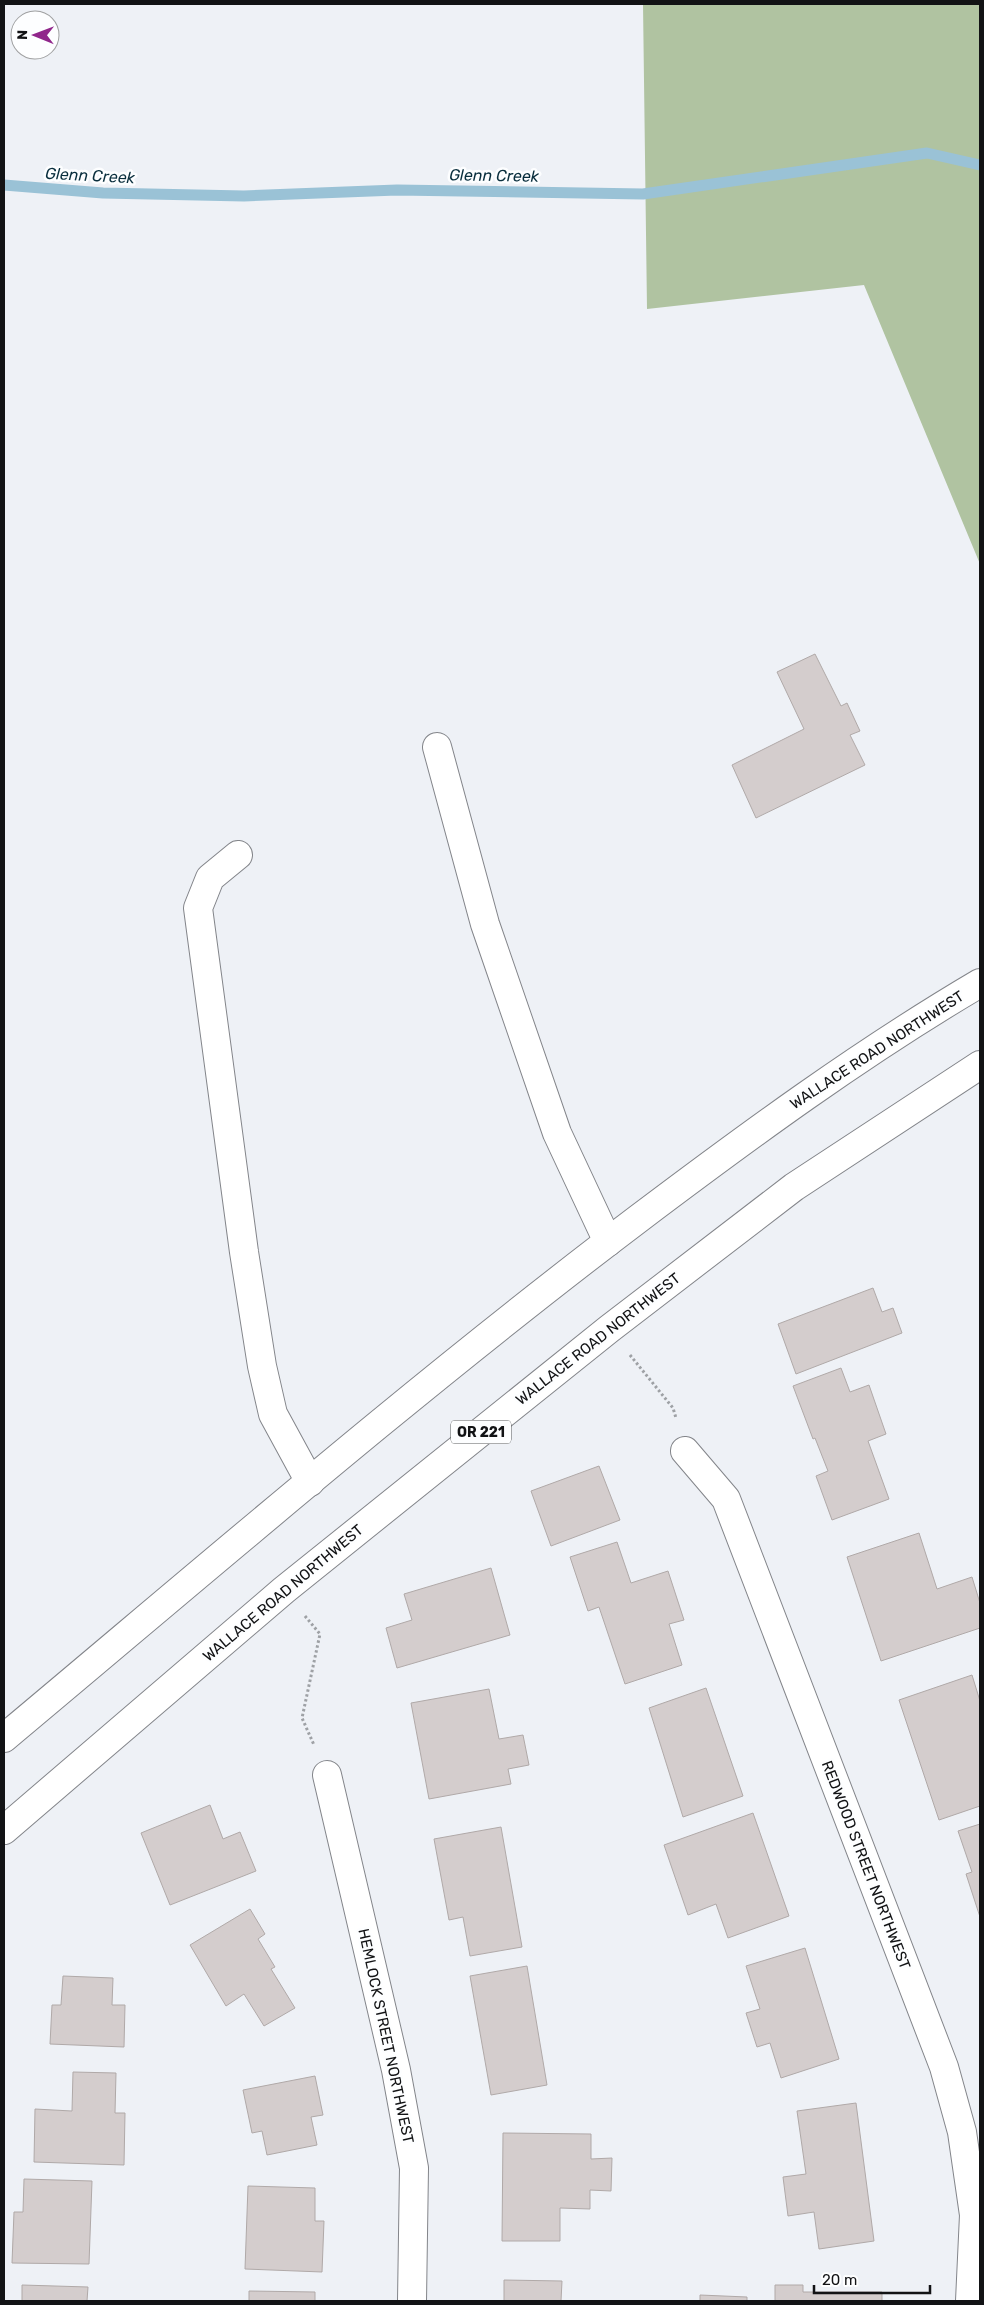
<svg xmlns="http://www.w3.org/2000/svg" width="984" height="2305" viewBox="0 0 984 2305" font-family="Rubik,sans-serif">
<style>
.forest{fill:#b0c3a1}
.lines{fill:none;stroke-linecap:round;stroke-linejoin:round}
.stream{stroke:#9ac2d6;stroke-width:11}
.building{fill:#d4cdcd;stroke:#b0a9a8}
.minor-casing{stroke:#83858a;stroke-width:30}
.major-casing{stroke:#83858a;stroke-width:30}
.path{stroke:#9ea1a5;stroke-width:3;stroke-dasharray:2.5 2.5;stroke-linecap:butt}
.minor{stroke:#fff;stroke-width:28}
.major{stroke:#fff;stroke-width:28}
.labels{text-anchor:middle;stroke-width:5;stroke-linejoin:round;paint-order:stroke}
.shield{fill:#fdfeff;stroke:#585a5b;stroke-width:1}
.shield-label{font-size:14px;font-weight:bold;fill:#121315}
.street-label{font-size:15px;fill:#121315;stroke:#fdfeff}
.water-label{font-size:16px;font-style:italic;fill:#092e3d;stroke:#fdfeff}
</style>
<rect width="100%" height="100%" fill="#eef1f6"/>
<polygon class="forest" points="643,4 980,4 980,564 864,285 647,309"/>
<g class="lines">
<polyline class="stream" points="4,185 103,193 244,196 397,190 643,194 927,153 980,165"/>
</g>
<g class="building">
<polygon points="815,654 841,706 847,703 860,731 850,735 865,765 756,818 732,765 804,729 777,672"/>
<polygon points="873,1288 882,1312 893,1308 902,1333 796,1374 778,1324"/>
<polygon points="841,1368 850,1392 869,1385 886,1434 868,1441 889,1499 832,1520 816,1476 828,1471 815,1438 813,1439 793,1386"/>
<polygon points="599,1466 620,1520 551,1546 531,1491"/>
<polygon points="919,1533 937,1589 972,1577 980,1603 980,1628 881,1661 847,1557"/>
<polygon points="617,1542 631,1583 668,1571 684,1620 669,1624 682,1665 625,1684 599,1607 588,1611 570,1557"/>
<polygon points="491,1568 510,1635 397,1668 386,1628 412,1620 404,1594"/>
<polygon points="972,1675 980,1701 980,1806 939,1820 899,1700"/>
<polygon points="706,1688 743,1796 683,1817 649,1708"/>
<polygon points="489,1689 499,1739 523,1735 529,1765 508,1769 511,1784 429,1799 411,1703"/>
<polygon points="210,1805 223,1839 240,1832 256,1871 170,1905 141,1833"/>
<polygon points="753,1813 789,1916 728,1938 716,1904 688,1915 664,1845"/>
<polygon points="980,1824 980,1917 966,1874 972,1872 958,1831"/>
<polygon points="501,1827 522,1947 470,1956 463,1917 449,1920 434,1839"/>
<polygon points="250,1909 265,1934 258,1939 275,1967 271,1969 295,2008 264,2026 244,1994 226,2006 190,1945"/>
<polygon points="805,1948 839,2059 781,2078 770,2043 757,2047 746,2013 760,2009 746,1966"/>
<polygon points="527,1966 547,2085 491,2095 470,1976"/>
<polygon points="63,1976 113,1978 112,2005 125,2005 124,2047 50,2044 52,2005 61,2005"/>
<polygon points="73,2072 116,2073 115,2113 125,2113 124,2165 34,2162 35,2109 72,2111"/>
<polygon points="315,2076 323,2115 311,2117 317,2145 267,2155 262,2131 252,2133 243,2090"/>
<polygon points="856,2103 874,2241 819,2249 814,2212 788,2216 783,2177 806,2174 797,2111"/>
<polygon points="503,2133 591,2134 591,2159 612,2158 611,2191 590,2190 590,2209 560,2208 560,2241 502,2241"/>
<polygon points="24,2179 92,2181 89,2264 12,2263 14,2212 23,2212"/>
<polygon points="248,2186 315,2188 315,2221 324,2221 322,2272 245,2269"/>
<polygon points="504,2280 562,2281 561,2301 504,2301"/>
<polygon points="22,2285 88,2287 87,2301 22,2301"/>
<polygon points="775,2285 803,2285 803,2292 882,2292 882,2301 775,2301"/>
<polygon points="249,2291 315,2292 315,2301 249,2301"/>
<polygon points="700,2295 747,2297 747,2301 700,2301"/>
</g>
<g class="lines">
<g class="minor-casing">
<g id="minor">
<polyline points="437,747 485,924 557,1133 608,1242"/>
<polyline points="238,855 210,878 198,908 244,1252 262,1366 273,1414 310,1482"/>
<polyline points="685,1451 726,1499 944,2067 962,2132 974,2215 970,2301"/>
<polyline points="327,1775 396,2070 414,2168 412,2301"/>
</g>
</g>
<g class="major-casing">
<g id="major">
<path d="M 4,1738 C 213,1563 420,1384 638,1219 C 748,1136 861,1053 980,983"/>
<polyline points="4,1830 284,1590 609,1329 794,1187 980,1065"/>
</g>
</g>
<g class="path">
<polyline points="630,1355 673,1408 676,1418"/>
<polyline points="305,1616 320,1634 302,1718 314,1745"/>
</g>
<use href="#minor" class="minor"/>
<use href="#major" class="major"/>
</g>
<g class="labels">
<rect class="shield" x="451" y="1420.5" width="60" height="23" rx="4"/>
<g class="shield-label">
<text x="481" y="1437">OR 221</text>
</g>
<g class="street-label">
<text transform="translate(877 1050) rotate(-33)" y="5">WALLACE ROAD NORTHWEST</text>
<text transform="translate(598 1339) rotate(-38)" y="5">WALLACE ROAD NORTHWEST</text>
<text transform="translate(283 1593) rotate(-40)" y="5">WALLACE ROAD NORTHWEST</text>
<text transform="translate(866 1865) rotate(69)" y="5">REDWOOD STREET NORTHWEST</text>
<text transform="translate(386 2036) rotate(78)" y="5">HEMLOCK STREET NORTHWEST</text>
</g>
<g class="water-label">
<text transform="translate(90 175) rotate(3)" y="6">Glenn Creek</text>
<text transform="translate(494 175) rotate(1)" y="6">Glenn Creek</text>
</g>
</g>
<rect width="984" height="2305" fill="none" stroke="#121315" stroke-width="10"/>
<g transform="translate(35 35) rotate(271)"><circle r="24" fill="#fdfeff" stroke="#9fa0a1"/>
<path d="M0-4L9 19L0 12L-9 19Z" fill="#90268b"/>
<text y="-8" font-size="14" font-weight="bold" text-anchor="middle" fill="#121315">N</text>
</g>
<path d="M814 2285v8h116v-8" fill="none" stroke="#121315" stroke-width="2.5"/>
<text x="822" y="2285" font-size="15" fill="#121315" stroke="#fdfeff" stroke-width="4" paint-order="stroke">20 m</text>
</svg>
